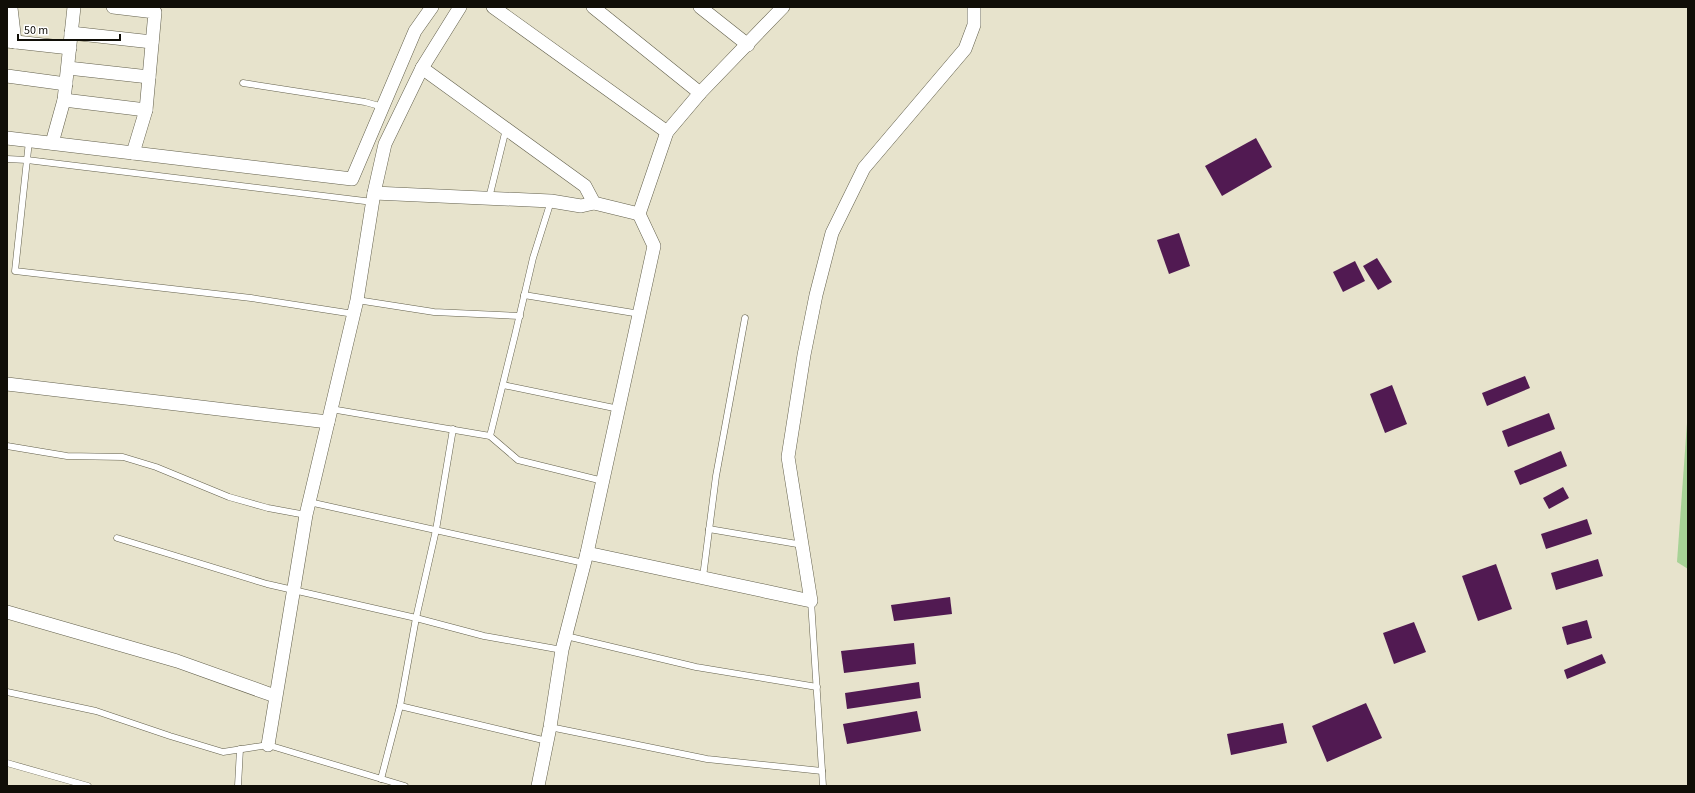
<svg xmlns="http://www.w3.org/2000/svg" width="1695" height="793" viewBox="0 0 1695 793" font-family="'Source Sans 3',sans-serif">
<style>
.green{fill:#a7d296}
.building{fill:#511a52}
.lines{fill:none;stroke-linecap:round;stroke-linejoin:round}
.service-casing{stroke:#63604c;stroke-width:7}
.minor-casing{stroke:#63604c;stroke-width:14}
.service{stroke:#fff;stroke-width:6}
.minor{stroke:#fff;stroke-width:13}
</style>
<rect width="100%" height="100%" fill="#e7e3cc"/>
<polygon class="green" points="1688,409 1688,569 1677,562"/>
<g class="building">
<polygon points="1256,138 1272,167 1222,196 1205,166"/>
<polygon points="1179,233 1190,266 1169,274 1157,240"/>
<polygon points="1377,258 1392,282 1378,290 1363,266"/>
<polygon points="1355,261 1365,281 1343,292 1333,272"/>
<polygon points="1525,376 1530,388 1487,406 1482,393"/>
<polygon points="1392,385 1407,424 1385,433 1370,394"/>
<polygon points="1549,413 1555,429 1508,447 1502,431"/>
<polygon points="1561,451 1567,466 1520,485 1514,471"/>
<polygon points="1563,487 1569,498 1549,509 1543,498"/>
<polygon points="1587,519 1592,534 1546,549 1541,534"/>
<polygon points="1598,559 1603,576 1556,590 1551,573"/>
<polygon points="1496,564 1512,609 1478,621 1462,576"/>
<polygon points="950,597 952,614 894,621 891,605"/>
<polygon points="1587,620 1592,638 1567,645 1562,627"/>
<polygon points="1414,622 1426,652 1394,664 1383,633"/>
<polygon points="914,643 916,664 844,673 841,651"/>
<polygon points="1602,654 1606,663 1567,679 1564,670"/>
<polygon points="919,682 921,698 847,709 845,693"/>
<polygon points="1366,703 1382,738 1327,762 1312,726"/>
<polygon points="917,711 921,731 847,744 843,724"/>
<polygon points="1283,723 1287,743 1231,755 1227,734"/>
</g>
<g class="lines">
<g class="service-casing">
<g id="service">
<polyline points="243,83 365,102 383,107"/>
<polyline points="29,141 15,271 251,298 354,314"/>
<polyline points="7,159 27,160 373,202"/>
<polyline points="489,198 506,129"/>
<polyline points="524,295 640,314"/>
<polyline points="357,300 434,312 520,316"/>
<polyline points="503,385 619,409"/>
<polyline points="331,409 490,436 518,460 603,481"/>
<polyline points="490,436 515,335 533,258 551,201"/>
<polyline points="7,446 67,456 123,457 156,467 229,497 268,508 306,515"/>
<polyline points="309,502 584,563"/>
<polyline points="709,529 803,545"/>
<polyline points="117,538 267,584 416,618 484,636 562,650"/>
<polyline points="703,577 716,476 745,318"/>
<polyline points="811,601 823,786"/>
<polyline points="566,636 696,667 817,687"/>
<polyline points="7,692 96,711 170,736 223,752 268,745 405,786"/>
<polyline points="400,706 547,741"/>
<polyline points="550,727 707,759 822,771"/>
<polyline points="7,763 88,786"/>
<polyline points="381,779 400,706 416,618 436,530 453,429"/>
<polyline points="238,786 240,749"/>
</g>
</g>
<g class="minor-casing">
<g id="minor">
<polyline points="113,7 155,12 146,110 133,153"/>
<polyline points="493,7 667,132"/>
<polyline points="593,7 700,93"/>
<polyline points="700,7 748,45"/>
<polyline points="7,8 11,8 15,42"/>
<polyline points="71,33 152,42"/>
<polyline points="7,41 70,48"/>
<polyline points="68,68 149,77"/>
<polyline points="422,68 585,186 594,203 639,214"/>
<polyline points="7,76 66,84"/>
<polyline points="64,100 146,110"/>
<polyline points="7,138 352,179 415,31 432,7"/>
<polyline points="52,143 64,100 74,7"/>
<polyline points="374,193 551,201 581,206 594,203"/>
<polyline points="7,384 328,422"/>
<polyline points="587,553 811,601 788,457 804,355 816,295 832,233 864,168 965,49 974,25 974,7"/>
<polyline points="7,612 177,661 275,696"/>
<polyline points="268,745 306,515 357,300 374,193 385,144 422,68 460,7"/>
<polyline points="538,786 550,727 562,650 587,553 654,246 639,214 667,132 700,93 783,7"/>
</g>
</g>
<use href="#service" class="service"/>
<use href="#minor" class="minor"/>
</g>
<rect width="1695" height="793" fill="none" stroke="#100e07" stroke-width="16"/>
<path d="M18 34v6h102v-6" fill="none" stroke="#100e07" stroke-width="2"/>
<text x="24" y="34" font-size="12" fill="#100e07" stroke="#ffffff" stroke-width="3" paint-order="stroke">50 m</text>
</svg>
